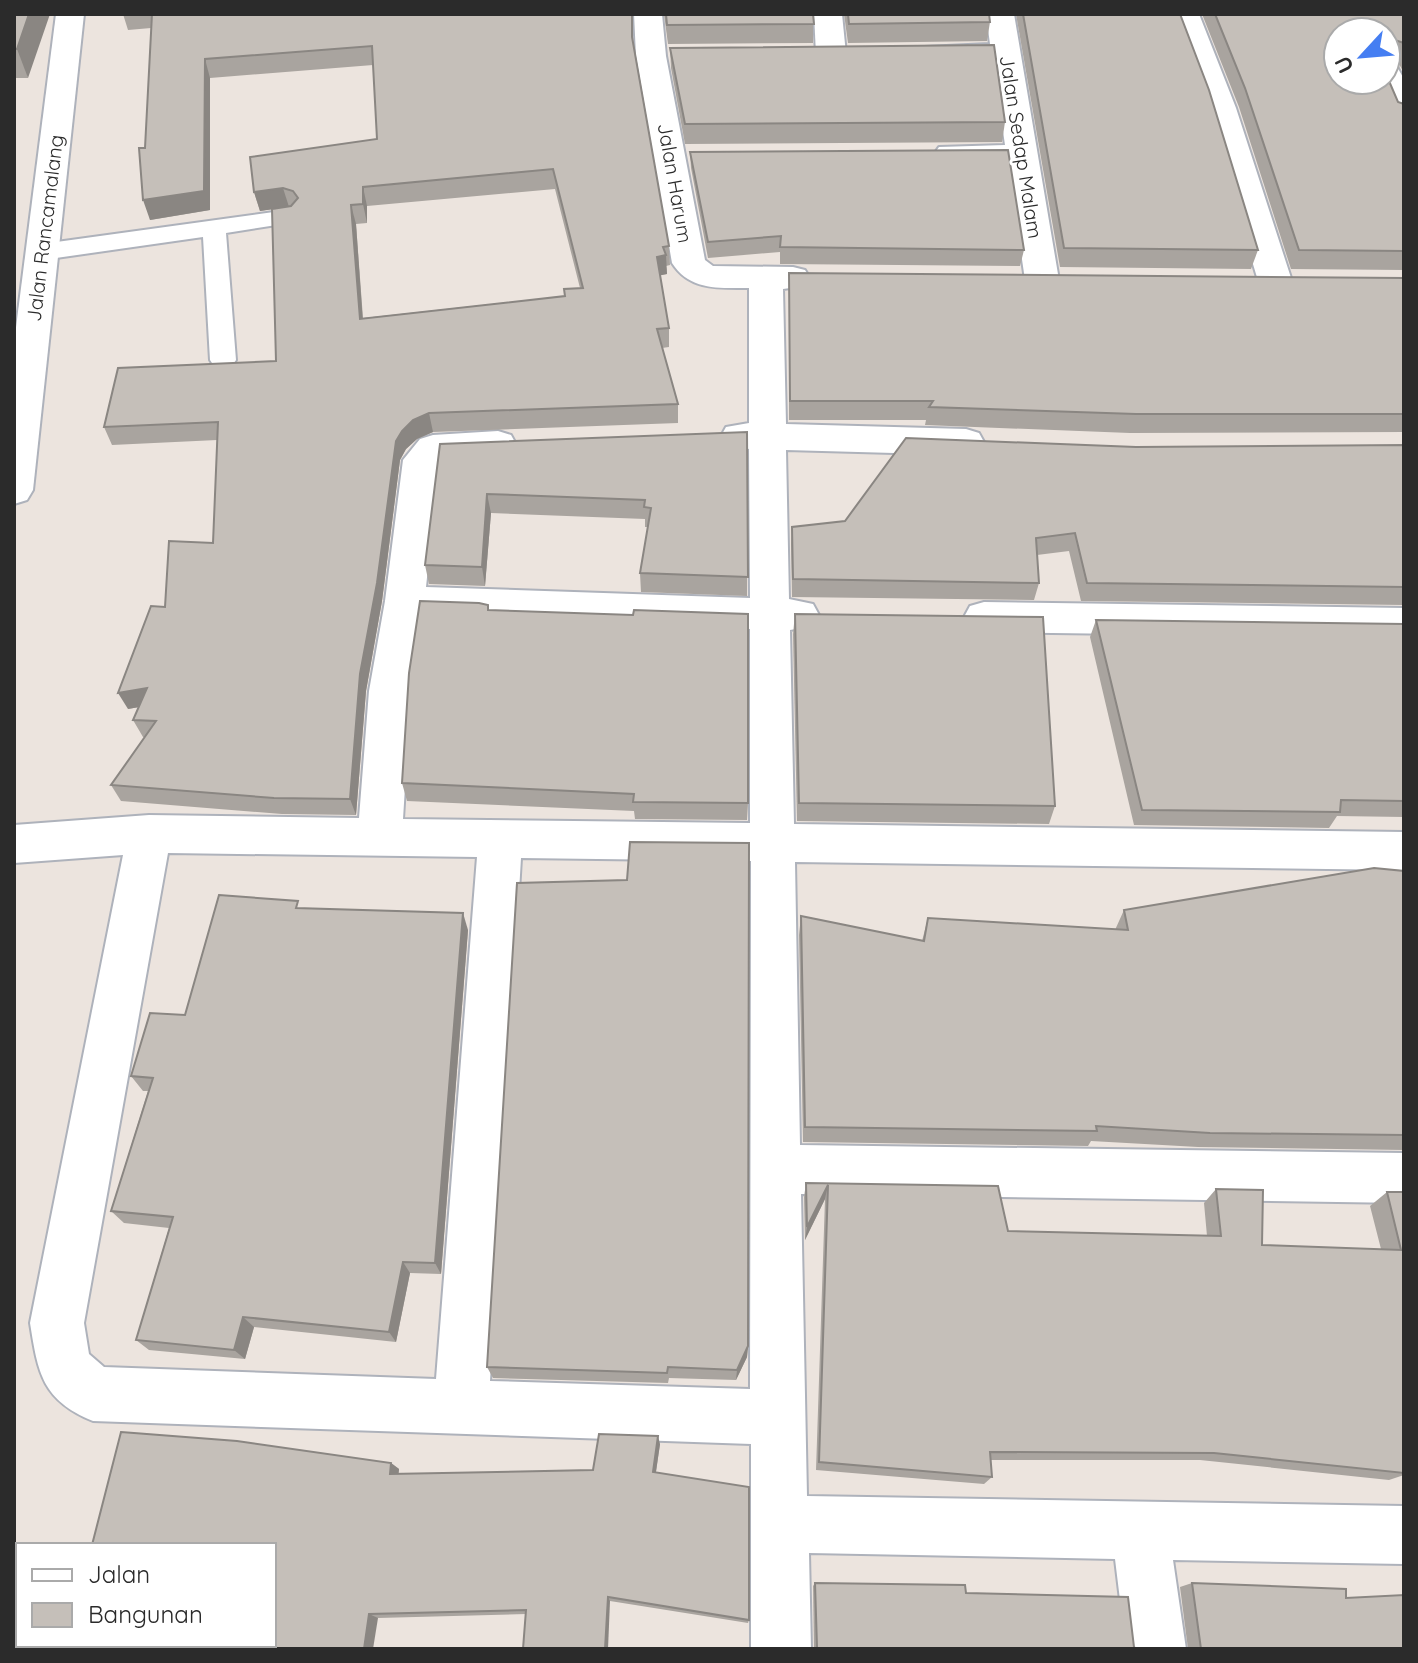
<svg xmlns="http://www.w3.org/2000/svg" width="1418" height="1663" viewBox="0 0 1418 1663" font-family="Quicksand,sans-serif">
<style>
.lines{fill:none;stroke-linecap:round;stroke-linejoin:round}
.lane-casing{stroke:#aeb2bb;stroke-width:4}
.street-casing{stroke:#aeb2bb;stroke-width:4}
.secondary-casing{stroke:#aeb2bb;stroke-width:4}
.lane{fill:#fff;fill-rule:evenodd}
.street{fill:#fff;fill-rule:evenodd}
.secondary{fill:#fff;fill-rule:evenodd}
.wall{fill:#a9a49f;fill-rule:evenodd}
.shaded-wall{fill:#8a8682}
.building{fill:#c5bfb9;stroke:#8a8682;stroke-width:2;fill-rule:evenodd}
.labels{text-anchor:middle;stroke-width:6;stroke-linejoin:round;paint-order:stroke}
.far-street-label{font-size:20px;fill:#2b2b2b;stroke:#fff}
</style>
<rect width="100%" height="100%" fill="#ece4de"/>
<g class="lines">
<g class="lane-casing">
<polygon id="lane" points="288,210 296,212 300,217 296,222 226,233 236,360 232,366 223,369 214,366 210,360 203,237 42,260 34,257 30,252 34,247 42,244"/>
</g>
<g class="street-casing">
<g id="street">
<path d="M 634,14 L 662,14 L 666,56 L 705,260 L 713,266 L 793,267 L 805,270 L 810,278 L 805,286 L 783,289 L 786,424 L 966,429 L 979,433 L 984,442 L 979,451 L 966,455 L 786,450 L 789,599 L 813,604 L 819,615 L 813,626 L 790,630 L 794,824 L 1404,832 L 1404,870 L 795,862 L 800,1145 L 1404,1153 L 1404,1203 L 801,1194 L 807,1496 L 1404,1506 L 1404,1564 L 1173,1560 L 1186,1649 L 1126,1649 L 1115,1559 L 809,1553 L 811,1649 L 751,1649 L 751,1444 L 93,1421 C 42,1400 38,1373 30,1323 L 123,855 L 14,863 L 14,825 L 149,815 L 359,818 L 369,691 L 385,601 L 403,460 L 420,439 L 433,435 L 498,431 L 511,435 L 516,444 L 511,453 L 443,460 L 439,464 L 426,587 L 750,598 L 749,449 L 726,445 L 721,436 L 726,427 L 749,423 L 749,288 C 719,288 690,291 672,263 L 636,56 ZM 422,617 L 750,629 L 750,823 L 403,819 L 411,691 ZM 168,853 L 477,857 L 436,1379 L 104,1367 L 89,1354 L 84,1323 ZM 521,858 L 751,861 L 750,1389 L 490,1381 Z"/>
<polygon points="814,14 842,14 846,54 841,60 831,63 821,60 816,54"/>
<polygon points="986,14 1014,14 1059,280 1054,288 1042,291 1030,288 1025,280 1008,163 939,161 934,154 939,147 1005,145 993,62 924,59 919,53 924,47 990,44"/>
<polygon points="1171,14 1199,14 1236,108 1293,284 1288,292 1276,295 1264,292 1259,284 1206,108"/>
<polygon points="1386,62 1396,65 1404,79 1404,123 1393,120 1375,80 1386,80"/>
<polygon points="984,602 1404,608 1404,638 984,632 970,628 964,617 970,606"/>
</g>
</g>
<g class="secondary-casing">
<polygon id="secondary" points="56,14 84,14 33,490 27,500 14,504 14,343"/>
</g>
<use href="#lane" class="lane"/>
<use href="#street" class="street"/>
<use href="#secondary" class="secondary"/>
</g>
<g class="wall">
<polygon points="14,14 28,78 14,78"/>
<path d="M 123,14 L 632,14 L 633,40 L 669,246 L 670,265 L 666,266 L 667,274 L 660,275 L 669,328 L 669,347 L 662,348 L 678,404 L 678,423 L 433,432 L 417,439 L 406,449 L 400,460 L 382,601 L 366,691 L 356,815 L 282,814 L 121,801 L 111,785 L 145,737 L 143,737 L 133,720 L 139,707 L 128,709 L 165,607 L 213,543 L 217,440 L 112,445 L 104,427 L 276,361 L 272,209 L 260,211 L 254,192 L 377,139 L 373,65 L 210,78 L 210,210 L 150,220 L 145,148 L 151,28 L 128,30 ZM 555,189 L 580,288 L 565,296 L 363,318 L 356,224 L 367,223 L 367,206 Z"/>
<polygon points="664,14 813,14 813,43 668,44"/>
<polygon points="844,14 989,14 990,22 987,41 848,43"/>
<polygon points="1016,14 1180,14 1258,250 1251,269 1060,267"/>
<polygon points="1202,14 1404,14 1404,73 1399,64 1390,60 1386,70 1386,32 1338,32 1398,102 1404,104 1404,270 1291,269 1239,107"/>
<polygon points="670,48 1005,122 1002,142 685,144 671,68"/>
<polygon points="690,152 1024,250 1020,266 780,264 780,252 708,258 691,168"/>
<polygon points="789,273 1404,278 1404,432 1130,433 925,425 926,420 789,420"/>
<polygon points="747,432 747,596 641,592 640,573 648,527 645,527 645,519 491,513 485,586 429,584 425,565 440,444"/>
<polygon points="1404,445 1404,605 1081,601 1069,551 1037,555 1039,583 1034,600 792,597 791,544 792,527 845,521 1136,447"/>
<polygon points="489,611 748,803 747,820 635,819 634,811 407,801 402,783"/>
<polygon points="795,614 1055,806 1049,824 797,821 793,634"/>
<polygon points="1096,620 1404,624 1404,817 1337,816 1329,828 1134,825 1090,637"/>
<polygon points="1404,871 1404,1150 1198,1147 1091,1141 1088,1146 803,1142 799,935 801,916 922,941 928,918 1115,930 1124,910"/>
<polygon points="301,908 468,930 441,1274 410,1273 396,1342 254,1327 245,1359 149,1350 136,1340 169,1228 124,1223 111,1211 148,1091 143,1091 131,1076 185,1015"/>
<polygon points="806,1183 1008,1231 1207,1236 1204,1203 1216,1189 1262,1245 1381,1249 1370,1206 1387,1192 1404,1192 1404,1475 1389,1480 1200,1460 990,1460 992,1477 984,1484 816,1470 825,1199 805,1240 804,1197"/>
<polygon points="748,1346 747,1357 736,1380 669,1378 668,1383 493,1378 487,1367"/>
<polygon points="660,1444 656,1472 749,1620 748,1623 610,1601 526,1614 378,1618 132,1645 391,1463 399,1469 398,1474 593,1470"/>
<polygon points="815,1583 965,1585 814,1649 813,1586"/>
<polygon points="1192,1583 1346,1598 1404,1649 1188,1649 1180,1587"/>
</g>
<g class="shaded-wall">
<polygon points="29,14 50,14 28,78 17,49"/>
<polygon points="1395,40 1387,59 1391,58 1386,70 1386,55 1391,43"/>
<polygon points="205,59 210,78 210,210 150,220 143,200"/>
<polygon points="363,187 367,206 367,223 363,204"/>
<polygon points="283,188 289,207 260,211 254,192"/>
<polygon points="351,205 356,224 364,338 360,319"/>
<polygon points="666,255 667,274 657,276 657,257"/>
<polygon points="429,413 433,432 417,439 406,449 400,460 382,601 366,691 356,815 350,799 360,674 396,441 402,431 413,420"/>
<polygon points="487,494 491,513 485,586 482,567"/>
<polygon points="147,688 156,704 128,709 118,693"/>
<polygon points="463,913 468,930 441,1274 435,1263"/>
<polygon points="828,1185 825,1199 805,1240 807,1227"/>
<polygon points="403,1262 410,1273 396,1342 389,1332"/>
<polygon points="243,1317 254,1327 245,1359 234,1350"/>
<polygon points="748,1346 747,1357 736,1380 737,1370"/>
<polygon points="658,1436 660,1444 655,1478 653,1472"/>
<polygon points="391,1463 399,1469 398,1480 390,1474"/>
<polygon points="608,1597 610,1601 608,1649 605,1649"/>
<polygon points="369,1614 378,1618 373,1649 364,1649"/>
</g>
<g class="building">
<polygon points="14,14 29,14 17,49 14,49"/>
<path d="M 152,14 L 632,14 L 632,37 L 669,246 L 663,247 L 666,255 L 657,257 L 669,328 L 657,329 L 678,404 L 429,413 L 413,420 L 402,431 L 396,441 L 377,583 L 360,674 L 350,799 L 274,798 L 111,785 L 156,721 L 133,720 L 147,688 L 118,693 L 151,606 L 165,607 L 169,541 L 213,543 L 218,422 L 104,427 L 118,368 L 276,361 L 272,209 L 291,206 L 298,198 L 293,191 L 283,188 L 254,192 L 250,157 L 377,139 L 372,46 L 205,59 L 204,191 L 143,200 L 139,148 L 145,148 ZM 553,169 L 583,288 L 564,289 L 565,296 L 360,319 L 351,205 L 363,204 L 363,187 Z"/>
<polygon points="666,14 813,14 814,24 667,25"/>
<polygon points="848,14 989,14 990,22 849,24"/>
<polygon points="1023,14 1180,14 1209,90 1258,250 1064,248"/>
<polygon points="1215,14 1404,14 1404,43 1395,40 1391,43 1391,58 1386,59 1386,32 1338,32 1338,80 1386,80 1386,74 1398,102 1404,104 1404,251 1299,250 1245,88"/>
<polygon points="994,45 1005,122 685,124 670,48"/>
<polygon points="1008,150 1024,250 780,247 781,236 708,242 690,152"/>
<polygon points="789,273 1404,278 1404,414 1136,414 929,407 933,401 790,401"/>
<polygon points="747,432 748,577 640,573 651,508 644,507 645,500 487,494 482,567 425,565 440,444"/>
<polygon points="906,438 1136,447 1404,445 1404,587 1087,583 1075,533 1036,538 1039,583 793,579 792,527 845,521"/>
<polygon points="420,601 479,603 488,605 488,610 633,615 634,610 748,614 748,803 633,802 634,794 402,783 409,673"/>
<polygon points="795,614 1043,617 1055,806 799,803"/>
<polygon points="1096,620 1404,624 1404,801 1341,800 1340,812 1142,810"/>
<polygon points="630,842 749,843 748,1346 737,1370 668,1367 667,1373 487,1367 517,883 627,880"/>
<polygon points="1374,868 1404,871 1404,1135 1210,1133 1096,1126 1097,1131 805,1127 801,916 924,941 928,918 1128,930 1124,910"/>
<polygon points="219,895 298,901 296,908 463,913 435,1263 403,1262 389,1332 243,1317 234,1350 136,1340 173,1217 111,1211 153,1078 131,1076 150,1013 185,1015"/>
<polygon points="806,1183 998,1186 1008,1231 1221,1236 1216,1189 1263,1190 1262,1245 1401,1250 1387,1192 1404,1192 1404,1473 1214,1453 990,1452 992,1477 819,1462 828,1185 807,1227"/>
<polygon points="121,1432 237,1441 391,1463 390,1474 593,1470 599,1434 658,1436 653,1472 749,1487 749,1620 608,1597 605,1649 523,1649 526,1610 369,1614 364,1649 131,1649 132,1645 274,1645 274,1545 92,1545"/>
<polygon points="815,1583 965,1585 966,1593 1128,1597 1134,1647 1136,1649 815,1649 817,1647"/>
<polygon points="1192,1583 1346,1589 1346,1598 1404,1595 1404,1649 1186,1649 1201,1649"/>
</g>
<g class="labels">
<g class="far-street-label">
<text transform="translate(1021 147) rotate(81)" y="7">Jalan Sedap Malam</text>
<text transform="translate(675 183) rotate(80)" y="7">Jalan Harum</text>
<text transform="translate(45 228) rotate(-83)" y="7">Jalan Rancamalang</text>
</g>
</g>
<rect width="1418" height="1663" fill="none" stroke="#2b2b2b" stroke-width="32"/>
<rect x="16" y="1543" width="260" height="104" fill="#ffffff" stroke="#aaaaaa" stroke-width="2"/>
<rect x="32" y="1569" width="40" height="12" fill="#ffffff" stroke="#aaaaaa" stroke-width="2"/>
<text x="88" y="1583" font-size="24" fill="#2b2b2b">Jalan</text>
<rect x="32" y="1603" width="40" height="24" fill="#c5bfb9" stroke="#aaaaaa" stroke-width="2"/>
<text x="88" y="1623" font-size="24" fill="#2b2b2b">Bangunan</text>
<g transform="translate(1362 56) rotate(244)"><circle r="38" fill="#ffffff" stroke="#aaaaaa" stroke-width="2"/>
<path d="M0-6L14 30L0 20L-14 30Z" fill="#457ef2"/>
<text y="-12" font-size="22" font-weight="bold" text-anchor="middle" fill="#2b2b2b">U</text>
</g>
</svg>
